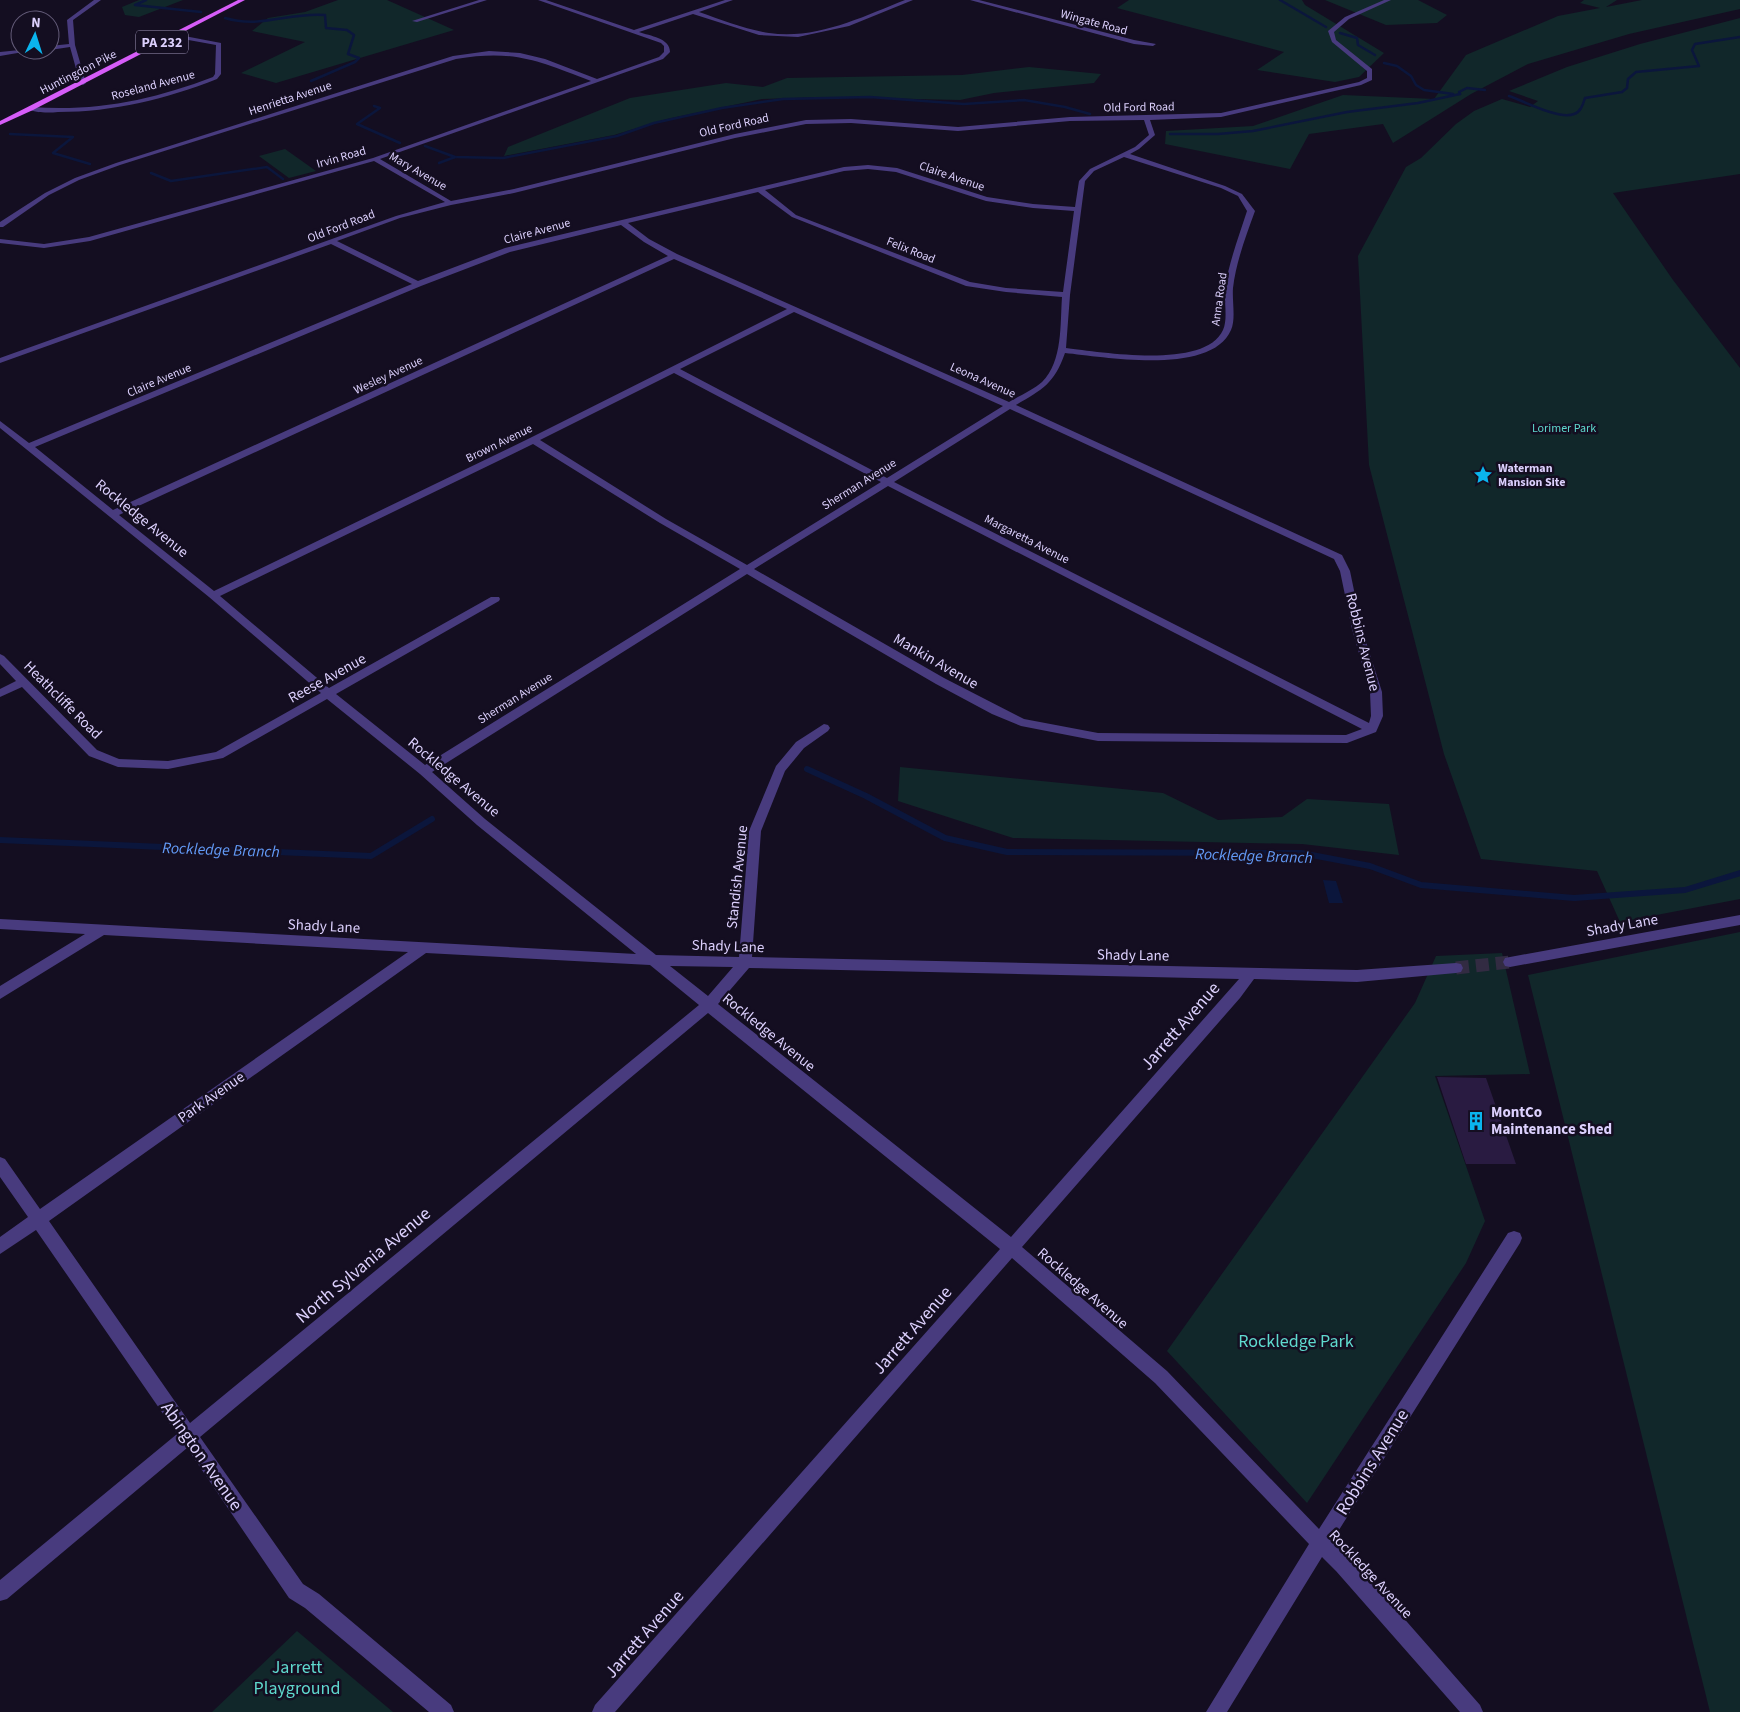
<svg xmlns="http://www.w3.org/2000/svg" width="1740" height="1712" viewBox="0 0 1740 1712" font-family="'Source Sans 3',sans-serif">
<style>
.green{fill:#11272a}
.water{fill:#0b163c}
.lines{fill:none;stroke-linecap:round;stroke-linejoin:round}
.stream-far1{stroke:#0b163c;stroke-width:2.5}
.stream{stroke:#0b163c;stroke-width:6}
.building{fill:#291b41}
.minor-tunnel{stroke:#322b42;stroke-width:13;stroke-dasharray:13 7;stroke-linecap:butt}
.minor{fill:#483b7e;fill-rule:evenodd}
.major{fill:#d65cf8;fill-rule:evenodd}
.labels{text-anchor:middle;stroke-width:5;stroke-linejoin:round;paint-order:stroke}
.far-street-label{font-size:12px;fill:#dcd0fd;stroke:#140e21}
.far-park-label{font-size:12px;fill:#5fd9ce;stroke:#140e21}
.far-poi-label{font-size:12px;font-weight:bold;fill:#dcd0fd;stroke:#140e21;text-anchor:start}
.shield{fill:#140e21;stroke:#a096bb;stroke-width:1}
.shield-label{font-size:14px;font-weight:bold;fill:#dcd0fd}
.street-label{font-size:15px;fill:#dcd0fd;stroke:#140e21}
.poi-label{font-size:15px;font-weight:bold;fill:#dcd0fd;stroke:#140e21;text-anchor:start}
.water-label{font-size:16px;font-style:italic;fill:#639bf8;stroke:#140e21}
.near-street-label{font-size:18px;fill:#dcd0fd;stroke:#140e21}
.near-park-label{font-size:18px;fill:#5fd9ce;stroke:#140e21}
</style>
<rect width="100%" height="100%" fill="#140e21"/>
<g class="green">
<polygon points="139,0 183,0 139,17 125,15 122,7"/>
<polygon points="338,0 387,0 454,30 276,83 241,73 305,42 252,31 268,18 305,12"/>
<polygon points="1129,0 1302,0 1305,5 1384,53 1359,77 1335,82 1257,70 1284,52 1117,8"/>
<polygon points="1325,0 1418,0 1447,15 1437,23 1386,25"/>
<polygon points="1584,0 1617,0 1606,7 1642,0 1740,0 1740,9 1629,34 1528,64 1471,94 1393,143 1383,124 1309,134 1290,169 1165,144 1166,131 1253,126 1343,95 1434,99 1466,55 1558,16 1600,8 1580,3"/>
<polygon points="1740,18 1740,174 1613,193 1673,280 1740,368 1740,899 1620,922 1597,871 1481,859 1444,754 1369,465 1358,256 1406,167 1421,158 1456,124 1474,111 1502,99 1530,107 1538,101 1509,91 1567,67 1640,44"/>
<polygon points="1029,67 1101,74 1094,83 994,93 960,100 828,97 762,99 667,119 614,135 504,156 508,147 630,98 726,83 763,87 787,78 962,75"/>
<polygon points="285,149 316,171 289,178 259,156"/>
<polygon points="900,767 1163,793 1218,820 1282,817 1307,799 1389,804 1399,855 1302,844 1013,838 898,801"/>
<polygon points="1740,932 1740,1712 1710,1712 1528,975"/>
<polygon points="1502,953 1530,1074 1435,1076 1485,1221 1466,1263 1307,1503 1167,1351 1415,1003 1436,956"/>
<polygon points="297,1631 393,1712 212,1712"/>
</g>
<polygon class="water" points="1323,880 1336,881 1343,903 1329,903"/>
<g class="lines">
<g class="stream-far1">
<polyline points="146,0 135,5 201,12"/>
<polyline points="1280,0 1326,27"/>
<path d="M 225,18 C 261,29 288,12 325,15 L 326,28 L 347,30 L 354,35 L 348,54 L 359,58 L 355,62 L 311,81"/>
<polyline points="1340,33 1357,38 1358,45 1375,55"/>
<polyline points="1384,63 1397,66 1411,76 1416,85 1424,90 1453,94"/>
<polyline points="1460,94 1459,92 1467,88 1485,90"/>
<path d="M 1509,96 C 1524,101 1559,120 1574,114 C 1581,112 1583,104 1585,98 L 1622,92 L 1627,88 L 1628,79 L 1636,72 L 1699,66 L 1692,50 L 1695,44 L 1740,37"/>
<polyline points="374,106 380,108 357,124 400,143"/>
<polyline points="10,134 73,137 53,153 90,164"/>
<polyline points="1170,134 1218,134 1253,131 1347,112 1418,103 1460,94"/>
<polyline points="425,146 455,157 503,158 617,136 654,123 722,108 783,99 870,97 964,104 1024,100 1065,107 1090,114"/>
<polyline points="439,163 455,157"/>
<polyline points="151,173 171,181 267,167 283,179"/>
</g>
<g class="stream">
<polyline points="807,769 866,796 945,838 1007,852 1301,853 1370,866 1421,885 1574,898 1685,890 1740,873"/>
<polyline points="0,840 371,856 432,819"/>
</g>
</g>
<polygon class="building" points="1437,1077 1486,1078 1516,1164 1466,1164"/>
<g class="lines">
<polyline class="minor-tunnel" points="1456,968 1510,962"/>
<g class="minor">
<polygon points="94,0 101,0 73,20 75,45 86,83 83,85 80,83 70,47 50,50 50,46 69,44 67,20"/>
<polygon points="479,0 487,0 417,22 412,21"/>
<path d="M 538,0 L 546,0 L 634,30 L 725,0 L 733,0 L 699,12 C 722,20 744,29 769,33 C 816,40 862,17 905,0 L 913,0 L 849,26 L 798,37 L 759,35 L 693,14 L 639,32 C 650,36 670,38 670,52 L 663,59 L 380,159 L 451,201 L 514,189 L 735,134 L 806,120 L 851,119 L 958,127 L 1070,117 L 1221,113 L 1359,82 L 1367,78 L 1367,71 L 1332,42 L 1328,31 L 1345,17 L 1384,0 L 1391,0 L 1349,19 L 1334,32 L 1336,40 L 1372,69 L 1372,80 L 1361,85 L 1221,117 L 1150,120 L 1155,135 L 1139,149 L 1130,154 L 1225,186 L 1242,194 L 1255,211 C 1246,236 1236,262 1233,288 C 1232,301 1236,319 1231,330 C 1211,376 1105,357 1065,353 C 1054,384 1043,389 1016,405 L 1342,555 L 1350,571 L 1362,629 L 1382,692 L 1383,716 L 1376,732 L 1347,743 L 1098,741 L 1021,726 L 992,714 L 936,684 L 747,574 L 432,772 L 485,819 L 656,955 L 739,957 L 749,831 L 776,766 L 796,742 L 824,724 L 828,725 L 830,728 L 828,731 L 804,748 L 785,771 L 761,831 L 752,957 L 1357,970 L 1456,963 L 1461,964 L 1463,968 L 1461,972 L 1456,973 L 1357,982 L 1254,979 L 1240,998 L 1022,1247 L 1167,1371 L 1319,1529 L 1508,1233 L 1514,1231 L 1520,1233 L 1522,1238 L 1520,1243 L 1332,1541 L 1350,1557 L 1480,1705 L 1483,1712 L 1460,1712 L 1336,1571 L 1322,1557 L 1227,1712 L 1206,1712 L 1309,1544 L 1155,1383 L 1012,1258 L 615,1712 L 592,1712 L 595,1705 L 1000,1249 L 708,1013 L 200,1437 L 303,1584 L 319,1594 L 451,1705 L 454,1712 L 429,1712 L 305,1608 L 289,1598 L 187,1448 L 7,1599 L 0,1601 L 0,1580 L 177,1434 L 36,1230 L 0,1254 L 0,1237 L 28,1217 L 0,1177 L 0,1157 L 5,1159 L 40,1209 L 408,952 L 104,935 L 0,999 L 0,986 L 85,934 L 0,929 L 0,919 L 636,954 L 477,825 L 420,774 L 327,699 L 223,758 L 168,769 L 118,767 L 89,756 L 22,687 L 0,697 L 0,689 L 16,681 L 0,664 L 0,654 L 4,656 L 97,750 L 119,759 L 168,761 L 216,752 L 321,693 L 209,597 L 0,428 L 0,421 L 29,443 L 412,284 L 331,244 L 0,363 L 0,358 L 396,216 L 445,202 L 374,161 L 90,241 L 44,248 L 0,243 L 0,239 L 44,244 L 89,237 L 373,158 L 591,81 C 538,61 514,49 456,59 L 120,165 L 79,180 L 49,195 L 3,227 L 0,227 L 0,222 L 45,193 L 75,178 L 116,163 L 453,56 L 489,51 L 520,53 L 545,59 L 597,79 L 659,57 L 664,52 L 664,46 L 661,43 ZM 1144,120 L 1149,135 L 1135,147 L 1090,169 L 1079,181 L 1075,207 L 1033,204 L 987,197 L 897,168 L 868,165 L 844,167 L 505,248 L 418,281 L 337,241 L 400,218 L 451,205 L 514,193 L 735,138 L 806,124 L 851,123 L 958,131 L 1070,121 ZM 1124,157 L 1221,188 L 1238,196 L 1247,211 C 1239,236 1229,262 1225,288 C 1224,301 1228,319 1223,330 C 1205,370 1101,352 1066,348 L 1070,295 L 1085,181 L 1094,171 ZM 868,169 L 896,172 L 986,201 L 1033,208 L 1074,211 L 1063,292 L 1006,288 L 970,282 L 796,215 L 765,190 L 844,171 ZM 758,192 L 792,217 L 966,286 L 1006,292 L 1062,297 C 1060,324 1063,361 1042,382 C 1033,390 1019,396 1009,402 L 677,254 L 649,239 L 628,223 ZM 621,225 L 644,242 L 668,256 L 113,510 L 35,447 L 421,286 L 510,252 ZM 674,259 L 787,309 L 530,438 L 214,591 L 119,515 ZM 794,312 L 996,403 L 1003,406 L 887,478 L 680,369 ZM 674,373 L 881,482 L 747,565 L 666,519 L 540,440 ZM 1010,409 L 1334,559 L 1340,571 L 1352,629 L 1370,692 L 1371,716 L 1369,723 L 894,482 ZM 533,444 L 660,523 L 740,569 L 425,765 L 336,694 L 499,601 L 500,599 L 499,597 L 491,597 L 329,688 L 220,596 ZM 888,486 L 1362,729 L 1346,735 L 1098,733 L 1024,719 L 944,678 L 754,569 ZM 426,953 L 650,965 L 699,1005 L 190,1423 L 49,1221 ZM 670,966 L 733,967 L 708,996 ZM 749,968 L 1239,979 L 1011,1237 L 718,1004 Z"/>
<polygon points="970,0 979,0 1134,40 1156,44 1153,46 1134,44"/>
<path d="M 174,34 L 221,43 L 221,74 L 217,79 C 166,99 114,112 58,112 C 49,113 35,113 28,109 L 31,107 C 95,112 153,100 213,77 L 215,74 L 216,45 L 172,37 Z"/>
<polygon points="20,50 35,50 0,56 0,52"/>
<polygon points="1740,915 1740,925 1510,967 1505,966 1503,962 1505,958 1510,957"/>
</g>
<polygon class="major" points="238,0 245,0 33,110 0,125 0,121"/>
</g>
<defs>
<g id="sight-bare" transform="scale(1.5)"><path d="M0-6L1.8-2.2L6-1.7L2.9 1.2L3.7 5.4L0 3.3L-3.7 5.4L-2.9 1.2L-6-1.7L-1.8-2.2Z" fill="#0ab4ee" stroke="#140e21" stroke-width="2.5" paint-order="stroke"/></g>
<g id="building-bare" transform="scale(1.5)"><path d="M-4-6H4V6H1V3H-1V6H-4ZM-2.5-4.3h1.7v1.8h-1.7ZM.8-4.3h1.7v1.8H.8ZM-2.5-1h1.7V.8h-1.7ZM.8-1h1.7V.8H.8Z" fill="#0ab4ee" stroke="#140e21" stroke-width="2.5" paint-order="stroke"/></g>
</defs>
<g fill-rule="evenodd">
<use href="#sight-bare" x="1483" y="475"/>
<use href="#building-bare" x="1476" y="1121"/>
</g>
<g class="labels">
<g class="far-street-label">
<text transform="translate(1094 22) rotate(15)" y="4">Wingate Road</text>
<text transform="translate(78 72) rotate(-27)" y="4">Huntingdon Pike</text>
<text transform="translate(153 85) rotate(-15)" y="4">Roseland Avenue</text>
<text transform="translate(290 98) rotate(-18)" y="4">Henrietta Avenue</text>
<text transform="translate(1139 107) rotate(-1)" y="4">Old Ford Road</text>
<text transform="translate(734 125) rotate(-13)" y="4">Old Ford Road</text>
<text transform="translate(341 157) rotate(-16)" y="4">Irvin Road</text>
<text transform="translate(418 171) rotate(30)" y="4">Mary Avenue</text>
<text transform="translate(952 176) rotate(19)" y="4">Claire Avenue</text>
<text transform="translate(341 226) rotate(-21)" y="4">Old Ford Road</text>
<text transform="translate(537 231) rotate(-15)" y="4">Claire Avenue</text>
<text transform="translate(911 250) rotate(22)" y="4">Felix Road</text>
<text transform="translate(1219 299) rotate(-82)" y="4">Anna Road</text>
<text transform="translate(388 375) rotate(-25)" y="4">Wesley Avenue</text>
<text transform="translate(159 380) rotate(-23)" y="4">Claire Avenue</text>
<text transform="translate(983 380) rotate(24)" y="4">Leona Avenue</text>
<text transform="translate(499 443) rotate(-26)" y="4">Brown Avenue</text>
<text transform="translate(859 484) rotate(-32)" y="4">Sherman Avenue</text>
<text transform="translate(1027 539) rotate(27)" y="4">Margaretta Avenue</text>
<text transform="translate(515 698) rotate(-32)" y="4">Sherman Avenue</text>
</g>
<g class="far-park-label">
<text x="1564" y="432">Lorimer Park</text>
</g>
<g class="far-poi-label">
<text x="1498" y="472">Waterman<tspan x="1498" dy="14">Mansion Site</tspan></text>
</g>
<rect class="shield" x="136" y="30.5" width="52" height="23" rx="4"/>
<g class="shield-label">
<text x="162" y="47">PA 232</text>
</g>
<g class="street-label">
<text transform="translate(142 518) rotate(39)" y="5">Rockledge Avenue</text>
<text transform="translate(1363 642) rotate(76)" y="5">Robbins Avenue</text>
<text transform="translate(936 661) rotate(30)" y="5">Mankin Avenue</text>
<text transform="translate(327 678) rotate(-29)" y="5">Reese Avenue</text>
<text transform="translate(63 700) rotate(45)" y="5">Heathcliffe Road</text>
<text transform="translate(454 777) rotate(40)" y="5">Rockledge Avenue</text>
<text transform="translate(737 877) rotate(-84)" y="5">Standish Avenue</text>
<text transform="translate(1622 925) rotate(-10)" y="5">Shady Lane</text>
<text transform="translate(324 926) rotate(3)" y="5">Shady Lane</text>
<text transform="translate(728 946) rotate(2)" y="5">Shady Lane</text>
<text transform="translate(1133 955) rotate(1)" y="5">Shady Lane</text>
<text transform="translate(769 1032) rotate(39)" y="5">Rockledge Avenue</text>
<text transform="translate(211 1097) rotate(-35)" y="5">Park Avenue</text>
<text transform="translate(1083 1288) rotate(41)" y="5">Rockledge Avenue</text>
<text transform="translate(1371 1574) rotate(47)" y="5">Rockledge Avenue</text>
</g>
<g class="poi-label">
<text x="1491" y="1117">MontCo<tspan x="1491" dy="17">Maintenance Shed</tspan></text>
</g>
<g class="water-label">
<text transform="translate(221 849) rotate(2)" y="6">Rockledge Branch</text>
<text transform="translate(1254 855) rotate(2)" y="6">Rockledge Branch</text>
</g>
<g class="near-street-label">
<text transform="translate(1180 1026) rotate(-49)" y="6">Jarrett Avenue</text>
<text transform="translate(363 1265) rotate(-40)" y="6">North Sylvania Avenue</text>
<text transform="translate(912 1330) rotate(-49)" y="6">Jarrett Avenue</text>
<text transform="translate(202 1456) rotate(55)" y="6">Abington Avenue</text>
<text transform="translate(1372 1462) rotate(-58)" y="6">Robbins Avenue</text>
<text transform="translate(644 1634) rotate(-49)" y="6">Jarrett Avenue</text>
</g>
<g class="near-park-label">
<text x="1296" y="1347">Rockledge Park</text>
<text x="297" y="1673">Jarrett<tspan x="297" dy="21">Playground</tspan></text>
</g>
</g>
<g transform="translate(35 35) rotate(4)"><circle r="24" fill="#140e21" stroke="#645c79"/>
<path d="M0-4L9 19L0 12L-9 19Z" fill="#0ab4ee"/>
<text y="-8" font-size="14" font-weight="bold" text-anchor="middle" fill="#dcd0fd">N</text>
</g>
</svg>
